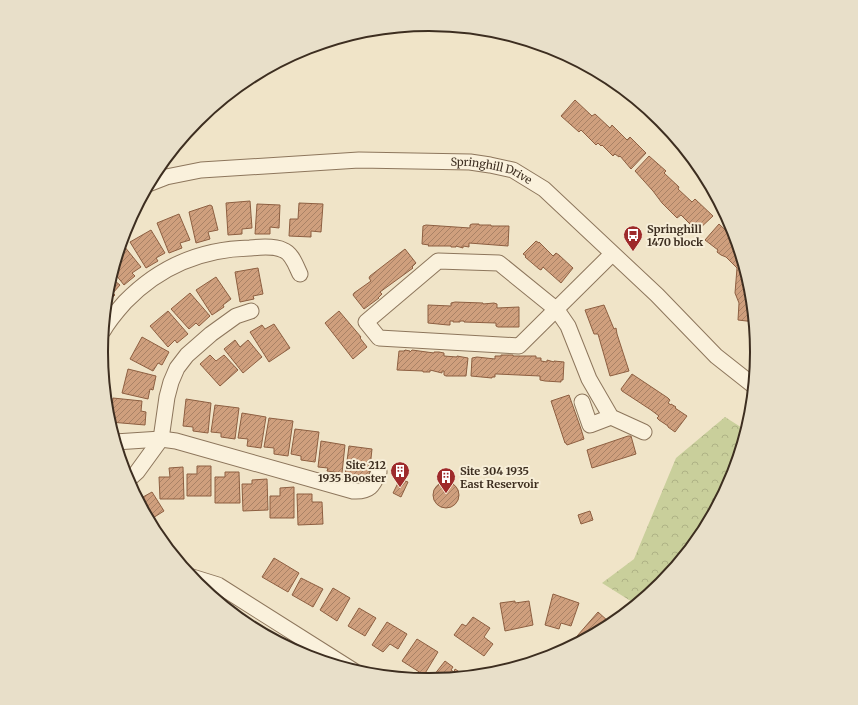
<svg xmlns="http://www.w3.org/2000/svg" width="858" height="705" viewBox="0 0 858 705" font-family="Merriweather,serif">
<style>
.forest{fill:url(#forest-crowns)}
.building{fill:url(#building-hatch);stroke:#8d5f41}
.lines{fill:none;stroke-linecap:round;stroke-linejoin:round}
.street-casing{stroke:#8d765c;stroke-width:17}
.street{stroke:#faf1dc;stroke-width:15}
.labels{text-anchor:middle;stroke-width:4;stroke-linejoin:round;paint-order:stroke}
.street-label{font-size:11px;fill:#3d2e20;stroke:#f7eed8}
.poi-label{font-size:11px;font-weight:bold;fill:#3d2e20;stroke:#f7eed8;text-anchor:start}
.rim{fill:none;stroke:#3d2e20;stroke-width:2}
</style>
<defs>
<pattern id="forest-crowns" width="20" height="18" patternUnits="userSpaceOnUse"><rect width="20" height="18" fill="#c9cf9b"/><path d="M2 6a3 3 0 1 1 6 0M12 15a3 3 0 1 1 6 0" fill="none" stroke="#aeb285"/></pattern>
<pattern id="building-hatch" width="6" height="6" patternUnits="userSpaceOnUse"><rect width="6" height="6" fill="#cf9f7d"/><path d="M-1 1l2-2M0 6l6-6M5 7l2-2" fill="none" stroke="#a98266"/></pattern>
</defs>
<rect width="100%" height="100%" fill="#f0e4c8"/>
<polygon class="forest" points="725,417 747,431 732,478 702,535 661,585 637,605 602,583 634,559 676,458"/>
<g class="building">
<polygon points="575,100 592,116 595,114 610,128 612,125 627,140 630,137 646,153 631,169 620,156 619,157 615,154 613,156 602,145 601,146 598,143 596,145 581,130 579,132 561,116"/>
<polygon points="649,156 666,171 664,173 679,187 678,189 692,202 695,199 713,216 697,231 681,215 677,218 662,203 653,191 635,171"/>
<polygon points="250,201 252,228 242,229 242,234 228,235 226,203"/>
<polygon points="299,203 323,204 321,232 311,231 311,237 289,236 290,219 298,219"/>
<polygon points="257,204 280,205 279,228 270,227 270,234 255,234"/>
<polygon points="210,205 212,206 218,230 208,232 210,239 196,243 189,212"/>
<polygon points="179,214 190,240 180,243 182,248 169,253 157,223"/>
<polygon points="472,224 479,224 479,225 491,225 491,226 509,226 508,246 469,243 469,247 463,246 463,248 456,246 456,247 451,247 451,246 428,246 429,245 422,244 423,226 426,225 470,228 470,225"/>
<polygon points="719,224 736,240 736,239 751,289 755,322 738,320 739,303 735,293 737,268 726,257 721,255 717,252 718,250 705,240"/>
<polygon points="151,230 165,253 156,258 158,261 146,268 130,242"/>
<polygon points="536,241 539,243 539,242 553,256 556,253 559,255 573,268 561,283 543,267 541,270 539,269 525,257 526,256 523,254"/>
<polygon points="124,246 141,267 132,273 135,276 124,285 112,270 118,250"/>
<polygon points="405,249 416,263 412,267 413,268 380,292 382,294 378,298 379,298 364,309 353,295 354,293 371,281 369,278 370,276"/>
<polygon points="258,268 263,294 253,296 254,299 240,302 235,272"/>
<polygon points="110,277 120,285 113,293 115,295 105,305 107,288"/>
<polygon points="216,277 231,299 223,305 224,307 212,315 196,290"/>
<polygon points="190,293 210,316 199,326 196,323 189,329 171,309"/>
<polygon points="455,302 483,303 483,304 494,303 497,304 497,308 519,307 519,327 498,327 496,326 496,323 464,322 464,321 460,321 460,322 453,322 453,321 450,321 450,325 448,325 428,323 428,305 451,306 451,303"/>
<polygon points="604,305 614,329 616,328 617,334 629,371 610,376 598,334 594,334 585,310"/>
<polygon points="168,311 188,334 177,343 175,340 168,347 150,326"/>
<polygon points="339,311 361,337 360,338 367,347 353,359 325,323"/>
<polygon points="274,324 290,348 269,362 250,332 262,325 265,329"/>
<polygon points="142,337 169,352 162,365 158,363 153,371 130,359"/>
<polygon points="235,340 240,347 248,340 262,357 243,373 224,349"/>
<polygon points="405,350 410,351 410,352 412,350 434,353 434,352 439,352 444,353 444,356 457,357 457,356 468,358 466,376 446,376 444,375 444,371 442,371 442,373 430,370 430,372 423,372 423,371 397,370 399,351 404,351"/>
<polygon points="210,355 216,361 224,355 238,370 220,386 200,364"/>
<polygon points="501,355 513,355 513,356 536,356 536,358 541,358 541,361 547,362 547,360 554,362 554,361 564,362 563,380 561,380 561,382 545,381 540,380 540,376 497,374 495,374 495,377 492,377 492,378 471,376 472,358 477,357 495,359 495,356 501,356"/>
<polygon points="128,369 156,376 153,390 150,389 148,399 122,393"/>
<polygon points="632,374 668,398 670,400 668,403 671,405 671,404 676,407 675,408 687,416 675,432 668,427 668,426 659,420 657,418 659,416 651,410 622,391 621,389"/>
<polygon points="569,395 581,429 584,439 567,445 566,443 565,443 551,401"/>
<polygon points="113,398 142,401 141,411 146,412 145,425 110,422"/>
<polygon points="186,399 211,403 208,433 193,431 193,427 183,426"/>
<polygon points="215,405 239,408 235,439 221,437 221,433 211,432"/>
<polygon points="242,413 266,417 261,448 247,446 248,439 238,438"/>
<polygon points="269,418 293,421 288,456 274,454 274,448 264,447"/>
<polygon points="295,429 319,432 315,462 301,460 301,456 291,454"/>
<polygon points="628,436 631,436 636,454 592,468 587,450"/>
<polygon points="321,441 345,445 342,473 327,471 328,468 318,467"/>
<polygon points="349,446 372,449 369,477 358,475 358,478 345,476"/>
<polygon points="197,466 211,466 211,496 187,496 187,474 197,474"/>
<polygon points="183,467 184,499 160,499 159,477 170,477 169,468"/>
<polygon points="225,472 239,472 240,503 215,503 215,477 225,477"/>
<polygon points="267,479 268,510 243,511 242,484 252,484 252,480"/>
<polygon points="400,479 408,482 401,497 393,493"/>
<circle cx="446" cy="495" r="13"/>
<polygon points="294,487 294,518 270,518 270,496 280,496 280,488"/>
<polygon points="139,490 143,497 152,492 164,511 148,521 134,494"/>
<polygon points="297,494 312,494 312,502 322,502 323,524 298,525"/>
<polygon points="590,511 593,520 581,524 578,515"/>
<polygon points="274,558 299,573 288,592 262,577"/>
<polygon points="301,578 323,589 313,607 292,595"/>
<polygon points="333,588 350,598 337,621 320,610"/>
<polygon points="553,594 579,603 571,626 561,623 559,629 545,625"/>
<polygon points="515,601 515,603 529,601 533,625 505,631 500,603"/>
<polygon points="359,608 376,618 365,636 348,626"/>
<polygon points="598,612 608,621 604,626 606,628 574,646 571,643"/>
<polygon points="473,617 490,628 484,637 493,644 484,656 454,635 462,624 466,626"/>
<polygon points="387,622 407,634 398,649 390,644 383,652 372,645"/>
<polygon points="417,639 438,652 424,675 402,661"/>
<polygon points="445,661 453,667 451,670 454,672 455,669 464,675 462,678 434,680 437,676 434,675"/>
</g>
<g class="lines">
<g class="street-casing">
<g id="street">
<path id="s1" d="M 148,184 L 166,177 L 201,170 L 359,160 L 470,162 L 490,165 L 513,170 L 544,189 L 657,295 L 716,356 L 754,386"/>
<polyline points="612,254 519,346 379,338 366,322 438,261 499,263 557,310 568,326 589,379 611,417 644,432"/>
<path d="M 103,331 C 109,320 117,311 125,302 C 159,267 201,249 250,248 C 259,247 275,246 283,250 C 292,253 296,266 300,274"/>
<polyline points="582,402 590,425 611,417"/>
<path d="M 115,442 L 161,439 L 176,441 L 353,491 C 370,492 373,486 379,472"/>
<polyline points="127,481 137,472 161,439 167,397 171,382 177,368 187,355 211,334 236,316 251,311"/>
<polyline points="189,576 218,585 354,671"/>
</g>
</g>
<use href="#street" class="street"/>
</g>
<defs>
<g id="bus-pin" transform="scale(1)"><path d="M0 17L-7.5 6A9.5 9.5 0 1 1 7.5 6Z" fill="#9e2a2b" stroke="#f7eed8"/><path d="M-5-6H5V4H4V6H2V4H-2V6H-4V4H-5ZM-3.5-4V0h7V-4ZM-3.5 1.2v1.5H-2V1.2ZM2 1.2v1.5H3.5V1.2Z" fill="#fff"/></g>
<g id="building-pin" transform="scale(1)"><path d="M0 17L-7.5 6A9.5 9.5 0 1 1 7.5 6Z" fill="#9e2a2b" stroke="#f7eed8"/><path d="M-4-6H4V6H1V3H-1V6H-4ZM-2.5-4.3h1.7v1.8h-1.7ZM.8-4.3h1.7v1.8H.8ZM-2.5-1h1.7V.8h-1.7ZM.8-1h1.7V.8H.8Z" fill="#fff"/></g>
</defs>
<g fill-rule="evenodd">
<use href="#bus-pin" x="633" y="235"/>
<use href="#building-pin" x="400" y="471"/>
<use href="#building-pin" x="446" y="477"/>
</g>
<g class="labels">
<g class="street-label">
<text dy="4" stroke="none"><textPath href="#s1" startOffset="347">Springhill Drive</textPath></text>
</g>
<g class="poi-label">
<text x="647" y="233">Springhill<tspan x="647" dy="13">1470 block</tspan></text>
<text x="386" y="469" text-anchor="end">Site 212<tspan x="386" dy="13">1935 Booster</tspan></text>
<text x="460" y="475">Site 304 1935<tspan x="460" dy="13">East Reservoir</tspan></text>
</g>
</g>
<path d="M0 0H858V705H0ZM108 352a321 321 0 1 1 642 0a321 321 0 1 1-642 0Z" fill="#e8dfc9" fill-rule="evenodd"/>
<path class="rim" d="M108 352a321 321 0 1 1 642 0a321 321 0 1 1-642 0Z"/>
</svg>
